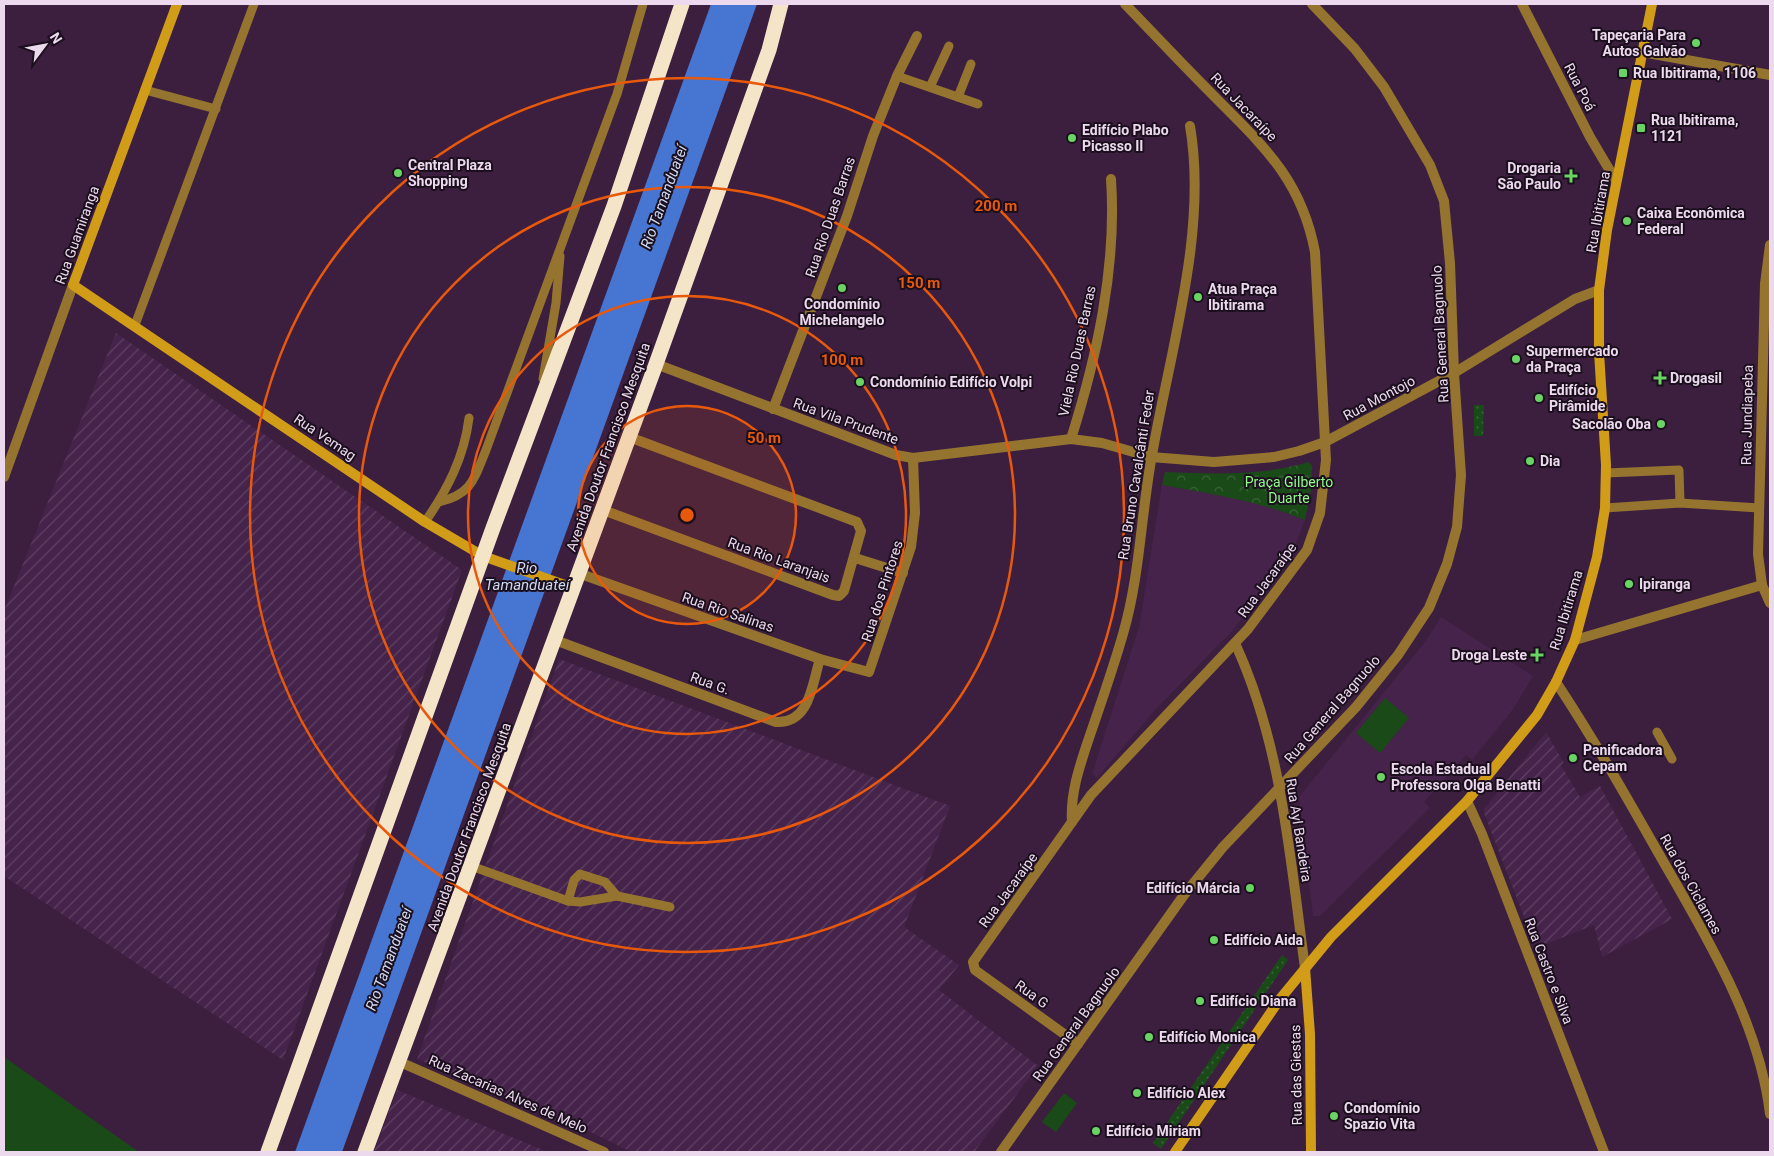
<svg xmlns="http://www.w3.org/2000/svg" width="1774" height="1156" viewBox="0 0 1774 1156" font-family="Roboto,sans-serif">
<style>
.built{fill:#45234a}
.industrial{fill:url(#industrial-furrows)}
.forest{fill:url(#forest-crowns)}
.garden{fill:url(#garden-dots)}
.pitch{fill:#194a17}
.water{fill:#4775d2}
.lines{fill:none;stroke-linecap:round;stroke-linejoin:round}
.lane{stroke:#957430;stroke-width:9}
.street{stroke:#957430;stroke-width:10}
.secondary{stroke:#d19c18;stroke-width:10}
.highway{stroke:#f5e5c8;stroke-width:15}
.ring{fill:none;stroke:#e8590c;stroke-width:2.5}
.poi-dot{fill:#69d464;stroke:#1b0f1d;stroke-width:2}
.labels{text-anchor:middle;stroke-width:4;stroke-linejoin:round;paint-order:stroke}
.poi-label{font-size:14px;font-weight:bold;fill:#ecd9ee;stroke:#1b0f1d;text-anchor:start}
.street-label{font-size:14px;fill:#ecd9ee;stroke:#1b0f1d}
.park-label{font-size:14px;fill:#90fc8a;stroke:#1b0f1d}
.water-label{font-size:15px;font-style:italic;fill:#cddaf2;stroke:#1b0f1d}
.centre{fill:#e8590c;stroke:#1b0f1d;stroke-width:2.5}
.ring-label{font-size:15px;text-anchor:middle;font-weight:bold;fill:#e8590c;stroke:#1b0f1d;stroke-width:4;stroke-linejoin:round;paint-order:stroke}
</style>
<defs>
<pattern id="industrial-furrows" width="10" height="10" patternUnits="userSpaceOnUse" patternTransform="scale(1.25)"><rect width="10" height="10" fill="#45234a"/><path d="M-1 1l2-2M0 10L10 0M9 11l2-2" fill="none" stroke="#604264"/></pattern>
<pattern id="forest-crowns" width="20" height="18" patternUnits="userSpaceOnUse" patternTransform="scale(1.25)"><rect width="20" height="18" fill="#194a17"/><path d="M2 6a3 3 0 1 1 6 0M12 15a3 3 0 1 1 6 0" fill="none" stroke="#3b6439"/></pattern>
<pattern id="garden-dots" width="8" height="8" patternUnits="userSpaceOnUse" patternTransform="scale(1.25)"><rect width="8" height="8" fill="#194a17"/><path d="M2 2h.1M6 6h.1" fill="none" stroke="#3b6439" stroke-width="1.8" stroke-linecap="round"/></pattern>
</defs>
<rect width="100%" height="100%" fill="#3c1f3f"/>
<g class="built">
<polygon points="1162,485 1242,499 1277,509 1305,520 1293,551 1281,569 1232,631 1157,708 1097,778 1092,774 1139,627"/>
<polygon points="1441,617 1533,676 1514,708 1472,760 1466,755 1424,802 1430,808 1320,916 1313,916 1299,797 1425,642"/>
</g>
<g class="industrial">
<polygon points="116,333 462,570 283,1060 4,876 4,611"/>
<polygon points="559,659 950,806 904,927 959,965 939,990 1038,1066 974,1152 632,1152 578,1126 417,1059"/>
<polygon points="1546,732 1564,763 1561,765 1580,797 1600,786 1672,919 1602,957 1594,925 1536,948 1484,813 1484,809"/>
<polygon points="397,1090 548,1152 374,1152"/>
</g>
<path class="forest" d="M 1309,462 L 1312,466 L 1311,489 L 1305,520 C 1259,501 1211,494 1162,485 L 1165,472 C 1214,474 1261,476 1309,462 Z"/>
<g class="garden">
<polygon points="1474,405 1484,405 1483,436 1474,436"/>
<polygon points="1282,955 1288,960 1161,1149 1153,1143"/>
</g>
<g class="pitch">
<polygon points="1385,698 1409,718 1380,753 1356,733"/>
<polygon points="4,1057 139,1152 4,1152"/>
<polygon points="1064,1093 1077,1103 1056,1132 1042,1122"/>
</g>
<polygon class="water" points="711,4 757,4 342,1152 295,1152"/>
<g class="lines">
<g class="lane">
<polyline points="897,76 978,104"/>
<polyline points="930,87 949,46"/>
<polyline points="145,90 216,109"/>
<polyline points="958,97 971,64"/>
<polyline points="135,325 254,4"/>
<polyline points="543,379 556,303 560,256"/>
<polyline points="1606,473 1679,470 1680,503"/>
<path d="M 439,502 C 472,494 474,479 486,450 L 617,94 L 643,4"/>
<polyline points="1605,508 1680,503 1759,508"/>
<path d="M 425,522 C 447,490 464,458 469,418"/>
<polyline points="1657,732 1672,759"/>
<polyline points="471,866 568,901 580,902 617,896 670,907"/>
<polyline points="568,901 574,880 580,874 605,882 617,896"/>
</g>
<g class="street">
<polyline points="1522,4 1590,137 1616,181"/>
<polyline points="1642,52 1770,75"/>
<polyline points="1770,245 1765,284 1758,554 1762,585 1770,603"/>
<polyline points="656,364 896,455 913,458 1071,439 1102,443 1151,457 1214,462 1274,457 1299,451 1325,442 1454,373 1575,299 1599,290"/>
<polyline points="773,409 847,216 873,136 897,76 917,36"/>
<path d="M 1071,439 C 1097,356 1117,267 1111,179"/>
<polyline points="4,477 73,285"/>
<polyline points="603,510 833,595 839,596 844,591 861,531 857,522 629,437"/>
<polyline points="855,558 903,573"/>
<polyline points="578,573 820,659 869,672 911,547 915,513 913,458"/>
<path d="M 555,640 L 776,722 C 810,724 812,684 820,659"/>
<polyline points="1575,640 1762,585"/>
<path d="M 1235,643 C 1282,745 1290,858 1305,968"/>
<path d="M 1556,682 C 1593,738 1626,796 1659,854 C 1705,935 1759,1020 1770,1114"/>
<polyline points="1467,801 1482,834 1604,1152"/>
<path d="M 1072,822 C 1070,793 1080,765 1089,738 C 1101,703 1113,669 1123,634 C 1140,576 1141,514 1152,455 C 1170,351 1208,231 1190,126"/>
<path d="M 1078,1044 L 975,970 L 973,962 L 1091,795 L 1248,629 L 1307,550 L 1320,513 L 1326,460 L 1315,252 C 1301,177 1261,144 1210,92 C 1181,63 1153,33 1125,4"/>
<polyline points="400,1062 604,1152"/>
<polyline points="1001,1152 1184,895 1223,847 1356,707 1398,655 1429,608 1447,564 1457,527 1461,475 1454,373 1450,263 1444,201 1430,165 1384,87 1355,49 1312,4"/>
</g>
<g class="secondary">
<polyline points="177,4 73,285 425,522 483,556 573,588"/>
<polyline points="1305,968 1310,1034 1311,1152"/>
<polyline points="1175,1152 1280,999 1331,937 1467,801 1537,715 1556,682 1575,640 1597,557 1605,508 1606,465 1599,352 1599,290 1607,230 1652,4"/>
</g>
<g class="highway">
<polyline points="268,1152 493,528 614,206 682,4"/>
<polyline points="365,1152 656,364 769,50 781,4"/>
</g>
</g>
<circle cx="687" cy="515" r="109" fill="#e8590c" fill-opacity=".12"/>
<g class="ring">
<circle cx="687" cy="515" r="109"/>
<circle cx="687" cy="515" r="219"/>
<circle cx="687" cy="515" r="328"/>
<circle cx="687" cy="515" r="437"/>
</g>
<g class="poi-dot">
<circle cx="1696" cy="43" r="5"/>
<rect x="1618" y="68" width="10" height="10" rx="2.5"/>
<rect x="1636" y="123" width="10" height="10" rx="2.5"/>
<circle cx="1072" cy="138" r="5"/>
<circle cx="398" cy="173" r="5"/>
<path d="M1568.5 168.5h5v5h5v5h-5v5h-5v-5h-5v-5h5z"/>
<circle cx="1627" cy="221" r="5"/>
<circle cx="842" cy="288" r="5"/>
<circle cx="1198" cy="297" r="5"/>
<circle cx="1516" cy="359" r="5"/>
<path d="M1657.5 370.5h5v5h5v5h-5v5h-5v-5h-5v-5h5z"/>
<circle cx="860" cy="382" r="5"/>
<circle cx="1539" cy="398" r="5"/>
<circle cx="1661" cy="424" r="5"/>
<circle cx="1530" cy="461" r="5"/>
<circle cx="1629" cy="584" r="5"/>
<path d="M1534.5 647.5h5v5h5v5h-5v5h-5v-5h-5v-5h5z"/>
<circle cx="1573" cy="758" r="5"/>
<circle cx="1381" cy="777" r="5"/>
<circle cx="1250" cy="888" r="5"/>
<circle cx="1214" cy="940" r="5"/>
<circle cx="1200" cy="1001" r="5"/>
<circle cx="1149" cy="1037" r="5"/>
<circle cx="1137" cy="1093" r="5"/>
<circle cx="1334" cy="1116" r="5"/>
<circle cx="1096" cy="1131" r="5"/>
</g>
<g class="labels">
<g class="poi-label">
<text x="1686" y="40" text-anchor="end">Tapeçaria Para<tspan x="1686" dy="16">Autos Galvão</tspan></text>
<text x="1633" y="78">Rua Ibitirama, 1106</text>
<text x="1651" y="125">Rua Ibitirama,<tspan x="1651" dy="16">1121</tspan></text>
<text x="1082" y="135">Edifício Plabo<tspan x="1082" dy="16">Picasso II</tspan></text>
<text x="408" y="170">Central Plaza<tspan x="408" dy="16">Shopping</tspan></text>
<text x="1561" y="173" text-anchor="end">Drogaria<tspan x="1561" dy="16">São Paulo</tspan></text>
<text x="1637" y="218">Caixa Econômica<tspan x="1637" dy="16">Federal</tspan></text>
<text x="1208" y="294">Atua Praça<tspan x="1208" dy="16">Ibitirama</tspan></text>
<text x="842" y="309" text-anchor="middle">Condomínio<tspan x="842" dy="16">Michelangelo</tspan></text>
<text x="1526" y="356">Supermercado<tspan x="1526" dy="16">da Praça</tspan></text>
<text x="1670" y="383">Drogasil</text>
<text x="870" y="387">Condomínio Edifício Volpi</text>
<text x="1549" y="395">Edifício<tspan x="1549" dy="16">Pirâmide</tspan></text>
<text x="1651" y="429" text-anchor="end">Sacolão Oba</text>
<text x="1540" y="466">Dia</text>
<text x="1639" y="589">Ipiranga</text>
<text x="1527" y="660" text-anchor="end">Droga Leste</text>
<text x="1583" y="755">Panificadora<tspan x="1583" dy="16">Cepam</tspan></text>
<text x="1391" y="774">Escola Estadual<tspan x="1391" dy="16">Professora Olga Benatti</tspan></text>
<text x="1240" y="893" text-anchor="end">Edifício Márcia</text>
<text x="1224" y="945">Edifício Aida</text>
<text x="1210" y="1006">Edifício Diana</text>
<text x="1159" y="1042">Edifício Monica</text>
<text x="1147" y="1098">Edifício Alex</text>
<text x="1344" y="1113">Condomínio<tspan x="1344" dy="16">Spazio Vita</tspan></text>
<text x="1106" y="1136">Edifício Miriam</text>
</g>
<g class="street-label">
<text transform="translate(1580 87) rotate(63)" y="5">Rua Poá</text>
<text transform="translate(1244 107) rotate(46)" y="5">Rua Jacaraípe</text>
<text transform="translate(1598 212) rotate(-80)" y="5">Rua Ibitirama</text>
<text transform="translate(830 217) rotate(-71)" y="5">Rua Rio Duas Barras</text>
<text transform="translate(77 235) rotate(-70)" y="5">Rua Guamiranga</text>
<text transform="translate(1440 334) rotate(-93)" y="5">Rua General Bagnuolo</text>
<text transform="translate(1077 351) rotate(-78)" y="5">Viela Rio Duas Barras</text>
<text transform="translate(1379 398) rotate(-28)" y="5">Rua Montojo</text>
<text transform="translate(1747 415) rotate(-89)" y="5">Rua Jundiapeba</text>
<text transform="translate(846 421) rotate(20)" y="5">Rua Vila Prudente</text>
<text transform="translate(325 437) rotate(34)" y="5">Rua Vemag</text>
<text transform="translate(608 447) rotate(-70)" y="5">Avenida Doutor Francisco Mesquita</text>
<text transform="translate(1136 475) rotate(-81)" y="5">Rua Bruno Cavalcânti Feder</text>
<text transform="translate(779 560) rotate(20)" y="5">Rua Rio Laranjais</text>
<text transform="translate(1267 580) rotate(-54)" y="5">Rua Jacaraípe</text>
<text transform="translate(882 591) rotate(-72)" y="5">Rua dos Pintores</text>
<text transform="translate(1566 610) rotate(-73)" y="5">Rua Ibitirama</text>
<text transform="translate(728 612) rotate(19)" y="5">Rua Rio Salinas</text>
<text transform="translate(710 683) rotate(20)" y="5">Rua G.</text>
<text transform="translate(1332 709) rotate(-49)" y="5">Rua General Bagnuolo</text>
<text transform="translate(469 827) rotate(-70)" y="5">Avenida Doutor Francisco Mesquita</text>
<text transform="translate(1299 830) rotate(81)" y="5">Rua Ayl Bandeira</text>
<text transform="translate(1691 884) rotate(61)" y="5">Rua dos Ciclames</text>
<text transform="translate(1008 890) rotate(-54)" y="5">Rua Jacaraípe</text>
<text transform="translate(1549 971) rotate(69)" y="5">Rua Castro e Silva</text>
<text transform="translate(1032 994) rotate(36)" y="5">Rua G</text>
<text transform="translate(1076 1024) rotate(-54)" y="5">Rua General Bagnuolo</text>
<text transform="translate(1296 1075) rotate(-91)" y="5">Rua das Giestas</text>
<text transform="translate(508 1094) rotate(24)" y="5">Rua Zacarias Alves de Melo</text>
</g>
<g class="park-label">
<text x="1289" y="487">Praça Gilberto<tspan x="1289" dy="16">Duarte</tspan></text>
</g>
<g class="water-label">
<text transform="translate(664 197) rotate(-70)" y="5">Rio Tamanduateí</text>
<text x="527" y="573">Rio<tspan x="527" dy="17">Tamanduateí</tspan></text>
<text transform="translate(389 959) rotate(-70)" y="5">Rio Tamanduateí</text>
</g>
</g>
<circle cx="687" cy="515" r="8" class="centre"/>
<g class="ring-label">
<text x="996" y="211">200 m</text>
<text x="919" y="288">150 m</text>
<text x="842" y="365">100 m</text>
<text x="764" y="443">50 m</text>
</g>
<rect width="1774" height="1156" fill="none" stroke="#ecd9ee" stroke-width="10"/>
<g transform="translate(45 45) rotate(58)" stroke="#1b0f1d" stroke-width="4" paint-order="stroke">
<path d="M0-4L9 19L0 12L-9 19Z" fill="#ecd9ee"/>
<text y="-8" font-size="14" font-weight="bold" text-anchor="middle" fill="#ecd9ee">N</text>
</g>
</svg>
